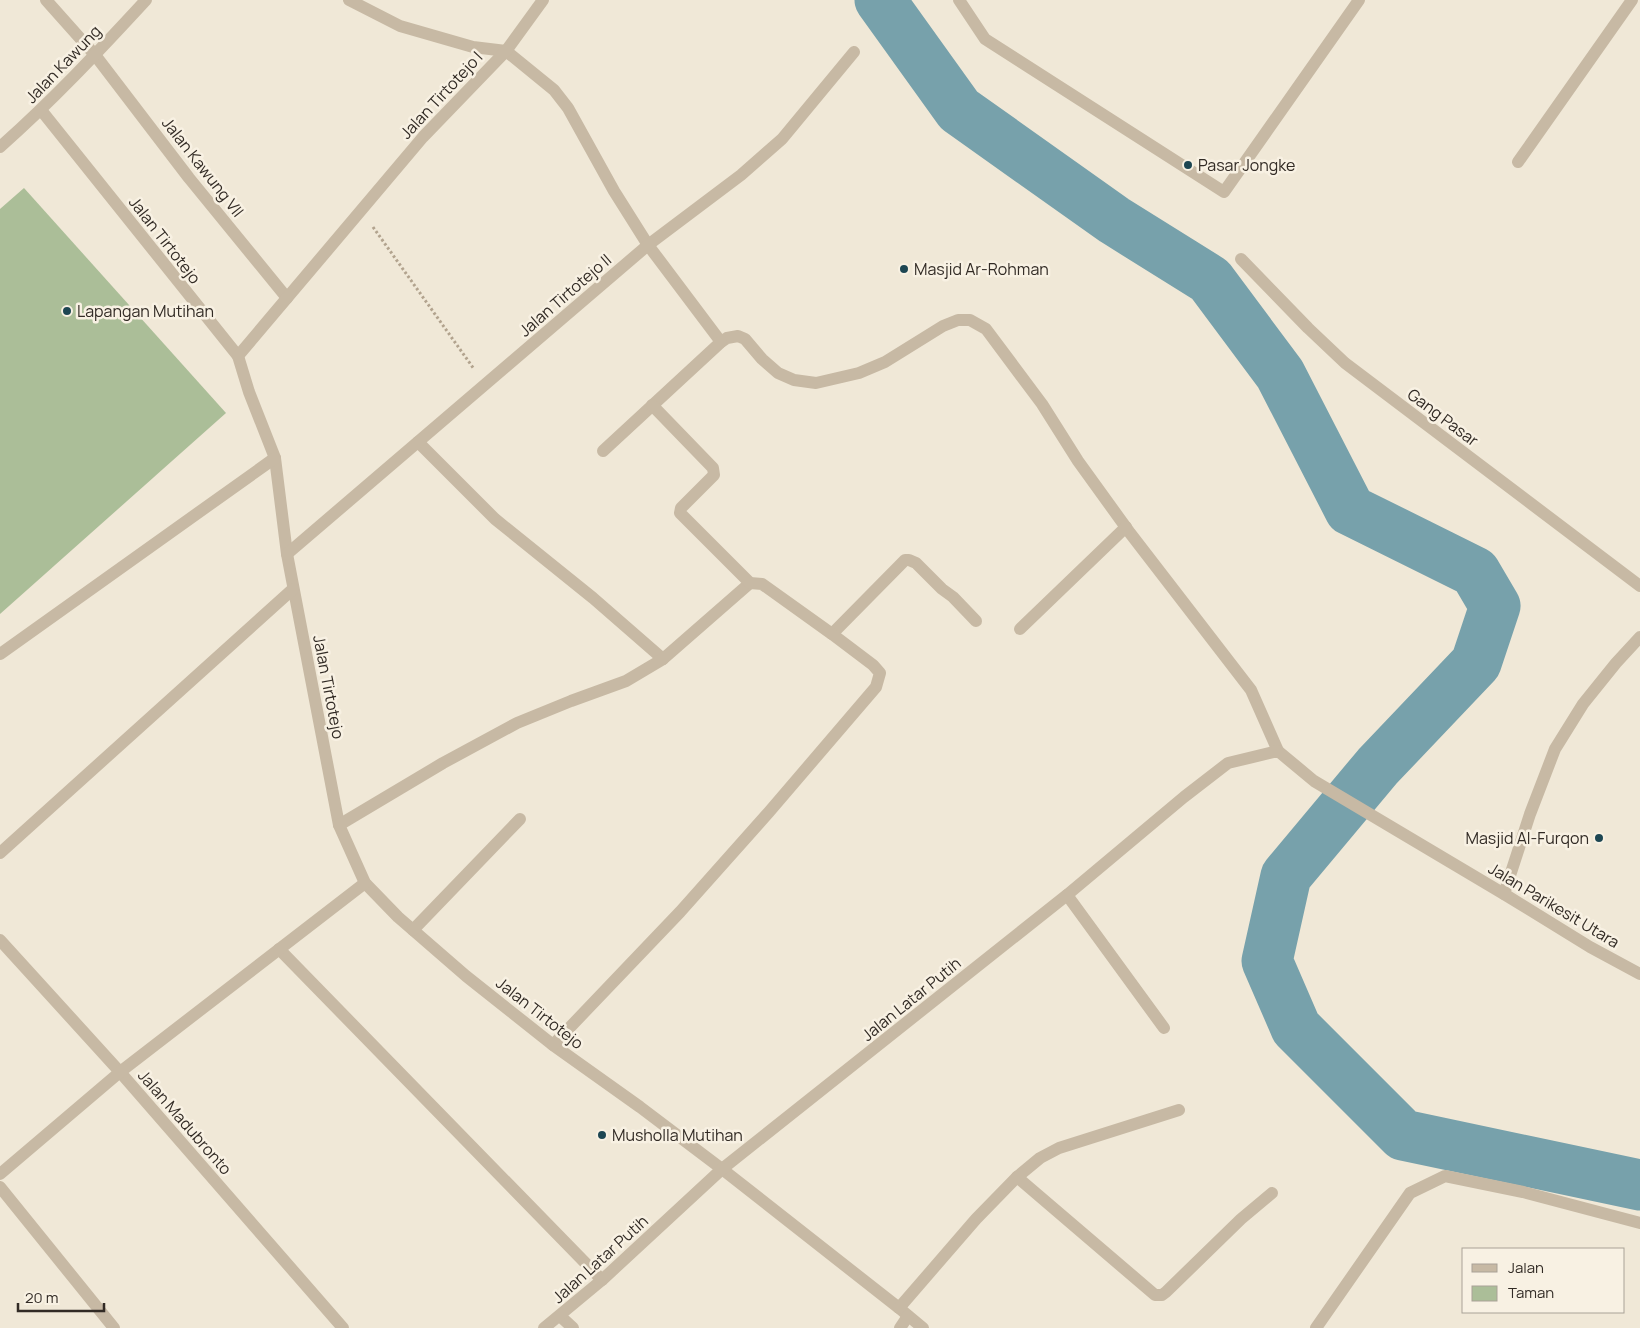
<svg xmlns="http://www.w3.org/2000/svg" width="1640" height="1328" viewBox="0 0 1640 1328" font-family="Manrope,sans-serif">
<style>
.green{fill:#abbe98}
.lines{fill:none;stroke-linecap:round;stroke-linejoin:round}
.river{stroke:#77a1ab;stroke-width:51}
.path{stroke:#b2a38e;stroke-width:3;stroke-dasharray:2.5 2.5;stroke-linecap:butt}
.minor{stroke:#c7b9a4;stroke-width:12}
.poi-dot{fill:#1d4652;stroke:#f8f1e3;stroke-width:2}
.labels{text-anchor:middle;stroke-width:5;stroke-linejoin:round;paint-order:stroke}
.street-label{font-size:16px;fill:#322b25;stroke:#f8f1e3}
.poi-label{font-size:16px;fill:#322b25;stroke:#f8f1e3;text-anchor:start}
</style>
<rect width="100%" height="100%" fill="#f0e8d7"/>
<polygon class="green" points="24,188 226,413 0,614 0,209"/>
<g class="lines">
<polyline class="river" points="880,0 959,110 1114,220 1210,280 1280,374 1350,510 1475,572 1495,606 1476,663 1378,766 1286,876 1267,961 1296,1028 1403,1135 1640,1185"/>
<polyline class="path" points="373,227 474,369"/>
<g class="minor">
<polyline points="46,0 95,55 189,178 287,298"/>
<polyline points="349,0 400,26 473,47 506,51"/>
<polyline points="959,0 985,39 1224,192 1359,0"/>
<polyline points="506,51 554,90 568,108 614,191 648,245 721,342 727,338 738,336 745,339 762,359 778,373 794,380 816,383 859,373 885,362 943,326 958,320 970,320 986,329 1042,404 1078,461 1130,533 1251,690 1278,751"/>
<polyline points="41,110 238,356 249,392 275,458 287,554 339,825 365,883 398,917 466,976 553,1045 640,1107 722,1169 899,1308 923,1328"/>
<path d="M 0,147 C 52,101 99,51 146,0"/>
<polyline points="1518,162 1632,0"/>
<polyline points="1241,259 1308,328 1345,363 1640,586"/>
<polyline points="238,356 423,137 506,51 543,0"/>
<polyline points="418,442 495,519 593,598 663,659"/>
<polyline points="603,451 721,342"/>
<polyline points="287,554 648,245 741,175 782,139 854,52"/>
<polyline points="1020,629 1126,527"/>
<polyline points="832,634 905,560 909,560 916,563 942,589 953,597 976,621"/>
<polyline points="0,654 275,458"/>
<polyline points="339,825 443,763 517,723 571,701 626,681 663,659 750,583"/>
<polyline points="0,853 293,589"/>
<polyline points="1504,894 1530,814 1555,749 1583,704 1616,663 1640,637"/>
<polyline points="1067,895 1164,1028"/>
<polyline points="413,930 520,819"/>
<polyline points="0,940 120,1072 343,1328"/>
<polyline points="279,949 602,1280"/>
<polyline points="553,1045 680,912 769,812 876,687 880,673 873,665 832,634 762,584 750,583 680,513 681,508 714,475 713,468 652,405"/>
<polyline points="0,1174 120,1072 365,883"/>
<polyline points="1017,1177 1155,1295 1162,1295 1166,1292 1241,1219 1272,1193"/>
<polyline points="0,1187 114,1328"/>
<polyline points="899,1308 976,1219 1017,1177 1040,1158 1059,1148 1179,1110"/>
<polyline points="560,1316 573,1328"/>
<polyline points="544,1328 602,1280 722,1169 1067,895 1184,797 1228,763 1278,751 1314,781 1504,894 1590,947 1640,974"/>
<polyline points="900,1328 908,1316"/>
<polyline points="1316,1328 1410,1193 1445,1176 1523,1192 1640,1223"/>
</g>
</g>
<g class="poi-dot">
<circle cx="1188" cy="165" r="5"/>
<circle cx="904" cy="269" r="5"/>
<circle cx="67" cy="311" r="5"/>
<circle cx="1599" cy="838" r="5"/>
<circle cx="602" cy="1135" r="5"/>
</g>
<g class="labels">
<g class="street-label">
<text transform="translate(63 64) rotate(-46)" y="6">Jalan Kawung</text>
<text transform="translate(441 95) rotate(-47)" y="6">Jalan Tirtotejo I</text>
<text transform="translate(203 167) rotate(52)" y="6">Jalan Kawung VII</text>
<text transform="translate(165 240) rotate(52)" y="6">Jalan Tirtotejo</text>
<text transform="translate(565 295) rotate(-41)" y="6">Jalan Tirtotejo II</text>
<text transform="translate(1443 417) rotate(37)" y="6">Gang Pasar</text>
<text transform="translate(329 687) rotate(79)" y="6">Jalan Tirtotejo</text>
<text transform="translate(1554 905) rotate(31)" y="6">Jalan Parikesit Utara</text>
<text transform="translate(911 999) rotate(-39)" y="6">Jalan Latar Putih</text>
<text transform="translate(540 1013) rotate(38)" y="6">Jalan Tirtotejo</text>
<text transform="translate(185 1122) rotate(49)" y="6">Jalan Madubronto</text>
<text transform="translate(600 1259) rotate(-42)" y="6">Jalan Latar Putih</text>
</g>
<g class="poi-label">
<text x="1198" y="171">Pasar Jongke</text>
<text x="914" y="275">Masjid Ar-Rohman</text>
<text x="77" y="317">Lapangan Mutihan</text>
<text x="1589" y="844" text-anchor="end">Masjid Al-Furqon</text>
<text x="612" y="1141">Musholla Mutihan</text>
</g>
</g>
<rect x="1462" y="1248" width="162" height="65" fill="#f8f1e3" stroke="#a9a297"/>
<rect x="1472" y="1264" width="25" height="8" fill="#c7b9a4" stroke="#a9a297"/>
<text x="1508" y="1273" font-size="15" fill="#322b25">Jalan</text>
<rect x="1472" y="1286" width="25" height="15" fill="#abbe98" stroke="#a9a297"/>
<text x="1508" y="1298" font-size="15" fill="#322b25">Taman</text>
<path d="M18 1303v8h86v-8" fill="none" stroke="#322b25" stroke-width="2.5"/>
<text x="25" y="1303" font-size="15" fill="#322b25" stroke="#f8f1e3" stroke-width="4" paint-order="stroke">20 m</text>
</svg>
